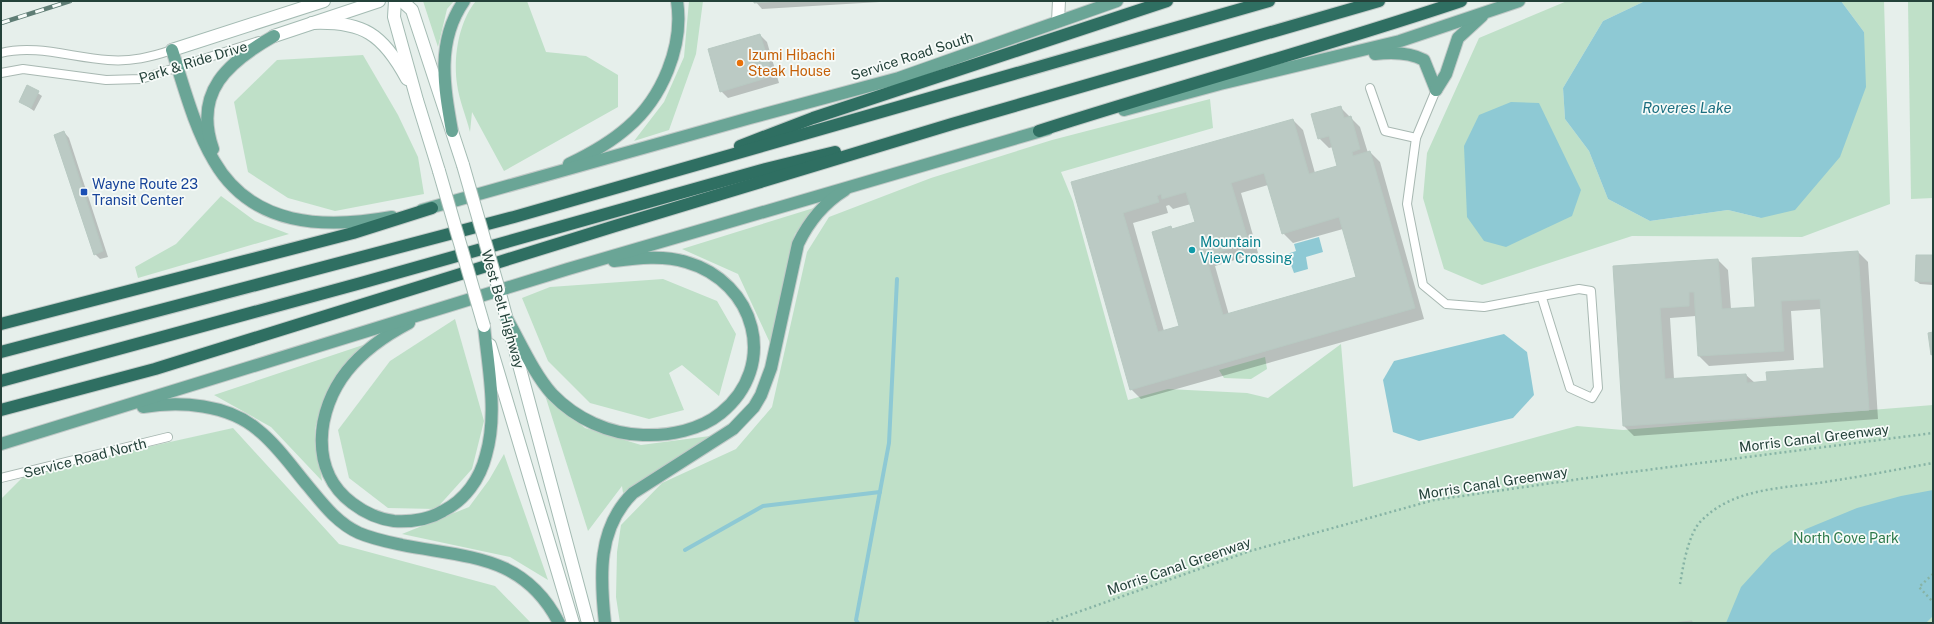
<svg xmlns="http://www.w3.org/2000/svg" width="1934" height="624" viewBox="0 0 1934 624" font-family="'Public Sans',sans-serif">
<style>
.green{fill:#bfe0c8}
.water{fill:#8ec9d4}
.shadow{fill:#0003;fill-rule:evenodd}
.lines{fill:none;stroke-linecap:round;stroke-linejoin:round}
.stream{stroke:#8ec9d4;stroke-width:4}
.building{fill:#bbcac4;stroke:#b8c9c2;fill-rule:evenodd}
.lane-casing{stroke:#a8b8b2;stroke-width:10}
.street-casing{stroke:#a8b8b2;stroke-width:14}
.secondary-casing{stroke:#a4bbb3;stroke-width:14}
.primary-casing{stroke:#c2cac8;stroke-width:14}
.highway-casing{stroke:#c2cac8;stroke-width:14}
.path{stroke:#86b3a5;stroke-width:2.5;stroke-dasharray:2 3;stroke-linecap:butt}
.lane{stroke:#fff;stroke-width:8}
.street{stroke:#fff;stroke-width:12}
.secondary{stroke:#fff;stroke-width:12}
.primary{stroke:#6aa596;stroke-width:12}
.highway{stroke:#2f6f62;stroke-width:12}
.rail-casing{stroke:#5f7d75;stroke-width:4.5}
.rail{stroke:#f7fbf9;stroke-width:3;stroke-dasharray:9;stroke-linecap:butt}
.secondary-bridge-casing{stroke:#a4bbb3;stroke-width:14;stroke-linecap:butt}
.secondary-bridge{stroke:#fff;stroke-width:12}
.food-dot{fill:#e8710a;stroke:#f7fbf9;stroke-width:1.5}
.transit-dot{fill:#1a4fb4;stroke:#f7fbf9;stroke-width:1.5}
.culture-dot{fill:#0f9aa8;stroke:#f7fbf9;stroke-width:1.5}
.labels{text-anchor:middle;stroke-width:3.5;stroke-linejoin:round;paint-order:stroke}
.food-label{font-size:14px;fill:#c56008;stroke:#f7fbf9;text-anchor:start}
.street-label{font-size:14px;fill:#24423a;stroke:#f7fbf9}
.transit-label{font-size:14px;fill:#164399;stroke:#f7fbf9;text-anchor:start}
.culture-label{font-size:14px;fill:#0d838f;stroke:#f7fbf9;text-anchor:start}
.park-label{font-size:14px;fill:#2d7a4b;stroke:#f7fbf9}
.water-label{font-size:15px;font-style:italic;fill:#1c6f80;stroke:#f7fbf9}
</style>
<rect width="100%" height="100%" fill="#e6efeb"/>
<g class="green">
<polygon points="423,1 454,1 447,9 438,47"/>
<path d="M 476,1 L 527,1 L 546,52 L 586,56 L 618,75 L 618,107 L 504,171 L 472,112 L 470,132 C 466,116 459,100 457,84 C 453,57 459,21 476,1 Z"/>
<polygon points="689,1 703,1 696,54 669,130 634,141 664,102 684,57"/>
<polygon points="1567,1 1645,1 1603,21 1563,88 1565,119 1589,151 1608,199 1650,221 1728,210 1761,218 1864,32 1841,1 1884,1 1890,204 1802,237 1632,236 1482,285 1444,269 1423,198 1427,153 1479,38"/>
<polygon points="1908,1 1933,1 1933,198 1911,199"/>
<polygon points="363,55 398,115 418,157 424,194 335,211 288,198 248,172 234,102 277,60"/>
<polygon points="1210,99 1213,128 1061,172 1073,201 1128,400 1168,389 1247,393 1268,398 1341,344 1353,487 1577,426 1623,430 1933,405 1933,623 620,623 616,597 617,552 621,525 662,483 736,449 772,407 807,252 829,217 931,178 1052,140"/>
<polygon points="221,196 255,221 289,234 138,278 135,267 176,244"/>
<polygon points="817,207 795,234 770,343 738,274 682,249"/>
<polygon points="663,279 717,301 736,334 719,396 682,365 669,373 684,410 649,419 590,403 548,361 522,298 550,287"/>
<polygon points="455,319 484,421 472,469 436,509 388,508 349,478 338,430 390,361"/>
<polygon points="363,345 326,394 315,429 322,481 271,427 214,395"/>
<polygon points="1265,357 1267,369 1251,379 1224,378 1219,370"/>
<polygon points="545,395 585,428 641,445 710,436 623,493 622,486 588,531"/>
<polygon points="233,428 339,544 495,586 531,623 1,623 1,499 26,474"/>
<polygon points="504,454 548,580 510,557 402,534 469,507 489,480"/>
</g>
<g class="water">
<polygon points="1645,1 1841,1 1864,32 1866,87 1840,157 1795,210 1761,218 1728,210 1650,221 1608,199 1589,151 1565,119 1563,88 1603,21"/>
<polygon points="1511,102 1539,103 1581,190 1572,216 1506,247 1484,241 1467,217 1464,146 1479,115"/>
<polygon points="1319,237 1323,252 1306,257 1308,269 1294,273 1287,254 1296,251 1294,244"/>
<polygon points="1504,334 1527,352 1534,395 1513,418 1419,441 1393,432 1383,380 1394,361"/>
<polygon points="1933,490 1933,616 1926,623 1726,623 1741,587 1772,553 1806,529 1857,508 1901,496"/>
</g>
<g class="shadow">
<polygon points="755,1 897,1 762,9"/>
<polygon points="760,35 767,42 779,83 728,98 721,91"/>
<polygon points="27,86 42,96 34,111 20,101"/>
<path d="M 1340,107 L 1360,127 L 1368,153 L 1370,152 L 1380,162 L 1424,319 L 1141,399 L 1131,389 L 1073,183 L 1293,120 L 1303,130 L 1315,173 L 1338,166 L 1333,147 L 1329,148 L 1319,138 ZM 1268,185 L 1283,233 L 1293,243 L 1343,229 L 1357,277 L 1229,315 L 1215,266 L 1258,253 L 1241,193 ZM 1191,204 L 1196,223 L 1173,230 L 1171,228 L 1180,326 L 1164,331 L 1133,223 L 1168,213 L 1166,206 L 1169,205 L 1173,209 Z"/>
<polygon points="64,132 69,138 108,257 100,259 95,254"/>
<path d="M 1858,252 L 1868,262 L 1878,419 L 1634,436 L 1624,426 L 1614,267 L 1718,260 L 1728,270 L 1731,309 L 1756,308 ZM 1821,309 L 1825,369 L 1768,382 L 1755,383 L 1746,375 L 1674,379 L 1670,318 L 1696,316 L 1699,356 L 1709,366 L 1794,360 L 1791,311 Z"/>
<polygon points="1917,256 1933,256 1933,285 1920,284 1916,281"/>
</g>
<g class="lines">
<g class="stream">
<polyline points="685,550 763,506 880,492"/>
<polyline points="858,623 856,620 889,443 897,279"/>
</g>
</g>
<g class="building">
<polygon points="754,1 781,1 754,3"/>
<polygon points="760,34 773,76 720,92 708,49"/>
<polygon points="27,85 39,91 31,108 19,102"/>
<path d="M 1341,106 L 1344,118 L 1351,116 L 1360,149 L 1352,152 L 1353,156 L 1370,151 L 1415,308 L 1130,390 L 1071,182 L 1293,119 L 1309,174 L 1337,166 L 1329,136 L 1318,139 L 1311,114 ZM 1264,173 L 1282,234 L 1339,217 L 1356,277 L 1223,315 L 1206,256 L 1249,243 L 1231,183 ZM 1186,192 L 1195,222 L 1172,229 L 1171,226 L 1152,232 L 1179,326 L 1158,332 L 1123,213 L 1159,202 L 1157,196 L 1161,194 L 1162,199 Z"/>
<polygon points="64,131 103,251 94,255 54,135"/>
<path d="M 1858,251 L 1869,410 L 1623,426 L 1613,266 L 1718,259 L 1722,309 L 1755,307 L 1752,258 ZM 1689,292 L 1694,292 L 1698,356 L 1784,351 L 1781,301 L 1820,299 L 1824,368 L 1766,372 L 1767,381 L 1747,383 L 1746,374 L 1665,379 L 1660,308 L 1689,306 Z"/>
<polygon points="1916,255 1933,255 1932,282 1915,281"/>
<polygon points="1933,332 1933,354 1931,355 1928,333"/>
<polygon points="1692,621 1692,623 1672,623"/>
</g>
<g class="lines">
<g class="lane-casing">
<g id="lane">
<path d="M 1,53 C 36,44 73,58 108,60 C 131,62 151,57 172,50"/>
<polyline points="1,73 23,69 106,80 141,79 259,41"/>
<polyline points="1370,88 1385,131 1416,138"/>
<polyline points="1436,90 1416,138 1407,204 1423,285 1446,304 1484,307 1579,289 1591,291 1598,388 1592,398 1570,388 1542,298"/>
<polyline points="1,478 168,437"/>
</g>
</g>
<g class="street-casing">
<polyline id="street" points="1058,21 1059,1"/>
</g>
<g class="secondary-casing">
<g id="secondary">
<polyline points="395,1 394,17 417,100 439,171"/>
<polyline points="402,1 412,10 463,165"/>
<path d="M 312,23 C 363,21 383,34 407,79"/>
<polyline points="274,36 379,1"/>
<polyline points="172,50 324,1"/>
<polyline points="499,290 588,623"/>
<polyline points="490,345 573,623"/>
</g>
</g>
<g class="primary-casing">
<g id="primary">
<path d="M 172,50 C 184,87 194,127 214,161 C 252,227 324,229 392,217"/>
<path d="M 1375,54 C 1392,52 1409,52 1424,60 L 1436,90"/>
<polyline points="1436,90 1446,74 1458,38 1482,16"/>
<polyline points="1124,110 1220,84 1400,41 1519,1"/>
<path d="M 452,131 C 444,86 436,41 464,1"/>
<path d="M 213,149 C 193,92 228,62 274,36"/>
<path d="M 569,164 C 590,154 610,143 628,127 C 662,98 684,46 677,1"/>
<polyline points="422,210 750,118 899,78 1117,1"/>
<path d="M 507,319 C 520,342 534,374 552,394 C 576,419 609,434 643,435 C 670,436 700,430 721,413 C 779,366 756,282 686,262 C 664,255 637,258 614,261"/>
<path d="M 409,323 C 386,335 363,351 347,371 C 316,410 309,471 352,503 C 365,513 378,519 394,521 C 411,522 428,520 443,511 C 465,500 480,479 486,455 C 498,414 488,367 484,326"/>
<path d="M 143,407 C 180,401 228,404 258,430 C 277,445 292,467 308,486 C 323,504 337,523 359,533 C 373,539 388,542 402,545 C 469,558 524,555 559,623"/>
<polyline points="1,444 568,269 1048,129"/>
<path d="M 605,623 C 600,577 597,528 633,493 L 733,429 L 754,407 L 761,395 L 771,368 L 798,244 C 809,221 824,203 845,190"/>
</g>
</g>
<g class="highway-casing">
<g id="highway">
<path d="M 1039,131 C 1179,86 1321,48 1461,1"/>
<polyline points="740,146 813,118 1167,1"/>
<polyline points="1,324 353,233 432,208"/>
<polyline points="1,352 514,217 1269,1"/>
<polyline points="1,381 361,283 762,170 835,152"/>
<polyline points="1,410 155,369 615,226 952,124 1379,1"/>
</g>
</g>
<g class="path">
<polyline points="1933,574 1919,587 1933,602"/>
<path d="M 1680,584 C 1683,567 1688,534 1701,521 C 1735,486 1786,489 1831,481 C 1865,476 1899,469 1933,463"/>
<polyline points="1047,623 1250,551 1434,500 1608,475 1933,433"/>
</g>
<use href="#lane" class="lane"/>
<use href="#street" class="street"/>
<use href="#secondary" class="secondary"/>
<use href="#primary" class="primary"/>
<use href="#highway" class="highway"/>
<g class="rail-casing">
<polyline id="rail" points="1,23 70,1"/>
</g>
<use href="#rail" class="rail"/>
<g class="secondary-bridge-casing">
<g id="secondary-bridge">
<polyline points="463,165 499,290"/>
<polyline points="439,171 484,326"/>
</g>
</g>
<use href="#secondary-bridge" class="secondary-bridge"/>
</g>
<circle class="food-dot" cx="740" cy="63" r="4"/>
<rect class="transit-dot" x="80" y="188" width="8" height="8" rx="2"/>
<circle class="culture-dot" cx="1192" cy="250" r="4"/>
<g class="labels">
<g class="food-label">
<text x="748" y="60">Izumi Hibachi<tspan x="748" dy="16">Steak House</tspan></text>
</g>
<g class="street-label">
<text transform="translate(912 56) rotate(-18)" y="5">Service Road South</text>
<text transform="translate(193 62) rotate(-17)" y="5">Park &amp; Ride Drive</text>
<text transform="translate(503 309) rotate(74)" y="5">West Belt Highway</text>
<text transform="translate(1814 438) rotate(-7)" y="5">Morris Canal Greenway</text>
<text transform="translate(85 458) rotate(-14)" y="5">Service Road North</text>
<text transform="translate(1493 483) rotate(-9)" y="5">Morris Canal Greenway</text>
<text transform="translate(1179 566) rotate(-19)" y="5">Morris Canal Greenway</text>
</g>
<g class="transit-label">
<text x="92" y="189">Wayne Route 23<tspan x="92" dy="16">Transit Center</tspan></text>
</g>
<g class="culture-label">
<text x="1200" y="247">Mountain<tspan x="1200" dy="16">View Crossing</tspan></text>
</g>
<g class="park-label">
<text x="1846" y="543">North Cove Park</text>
</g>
<g class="water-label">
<text x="1687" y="113">Roveres Lake</text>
</g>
</g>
<rect width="1934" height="624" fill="none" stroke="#24423a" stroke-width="4"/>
</svg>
